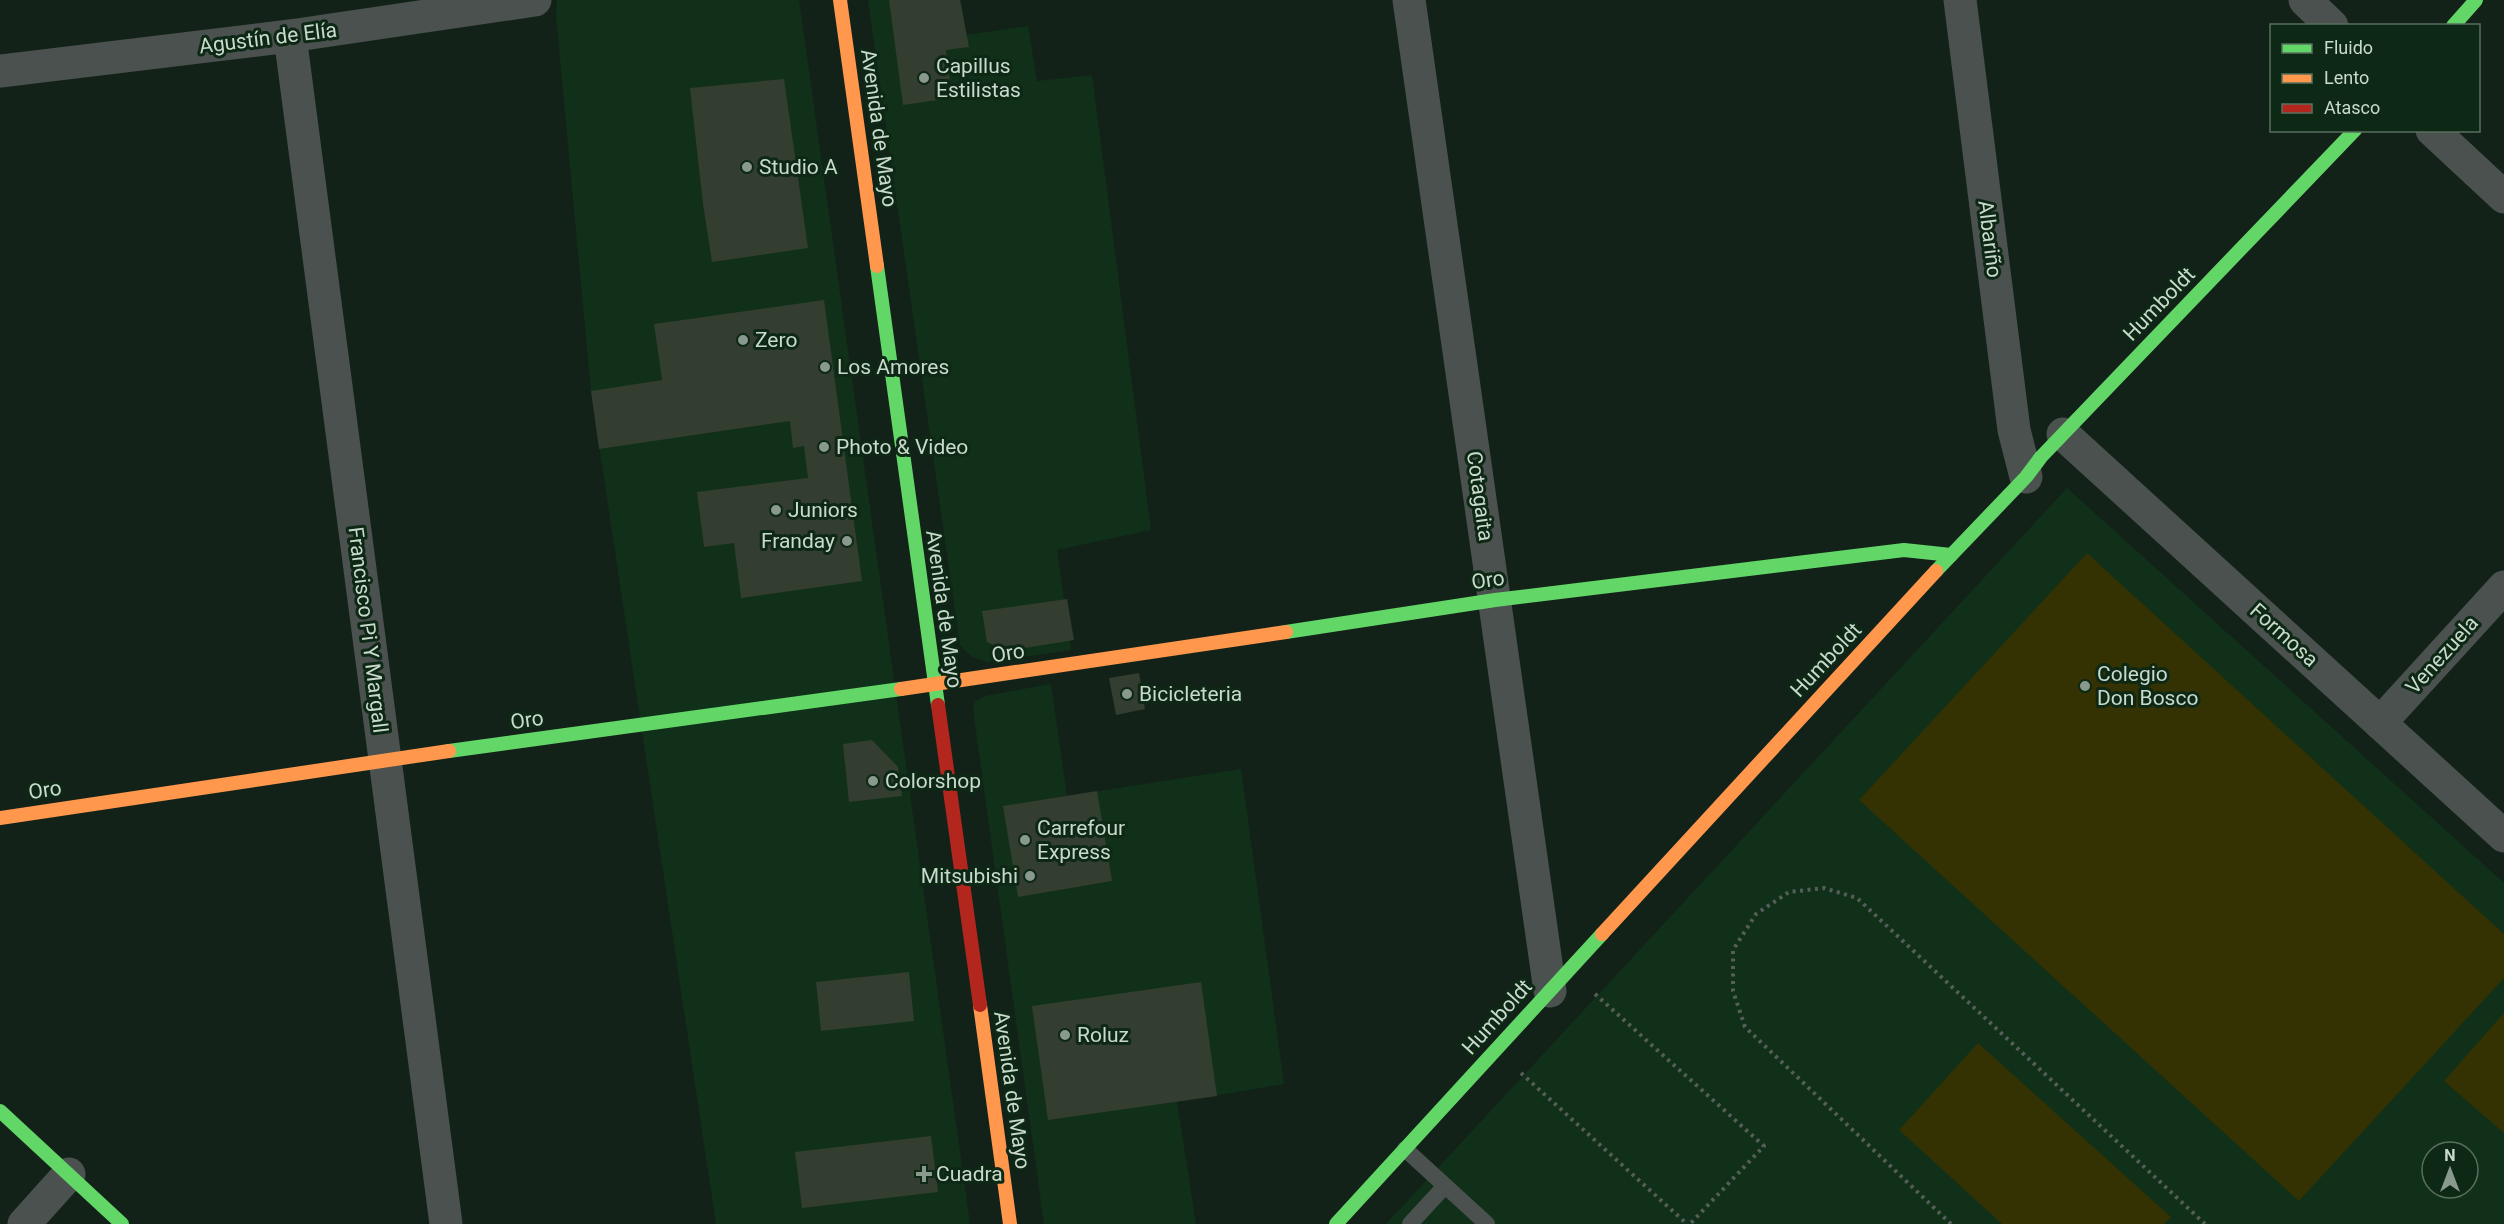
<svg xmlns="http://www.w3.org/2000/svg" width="2504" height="1224" viewBox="0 0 2504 1224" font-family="Roboto,sans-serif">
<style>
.built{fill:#10301a;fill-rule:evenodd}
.green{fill:#343103}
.building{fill:#333d30}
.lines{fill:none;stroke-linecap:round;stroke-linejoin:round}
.path{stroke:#565e59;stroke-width:4;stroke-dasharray:3 4.5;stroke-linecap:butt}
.lane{stroke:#4a514e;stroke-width:16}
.street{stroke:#4a514e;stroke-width:33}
.fast{stroke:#63d668;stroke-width:14}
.slow{stroke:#ff974d;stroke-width:14}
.jam{stroke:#b3261e;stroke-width:14}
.poi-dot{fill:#89998d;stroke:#0d2815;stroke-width:2}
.labels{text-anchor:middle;stroke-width:6;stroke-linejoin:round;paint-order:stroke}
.street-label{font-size:21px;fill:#c9d9cc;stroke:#0d2815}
.poi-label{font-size:21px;fill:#c9d9cc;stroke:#0d2815;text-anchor:start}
</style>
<rect width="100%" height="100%" fill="#132218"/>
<g class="built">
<polygon points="557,0 799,0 970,1224 716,1224 591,391 556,15"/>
<polygon points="868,0 961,0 966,35 1028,26 1037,81 1092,75 1151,530 1057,550 1071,650 988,662 972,657 960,645"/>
<path d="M 2067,488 L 2504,883 L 2504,1224 L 1386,1224 ZM 2432,1152 L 2468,1152 L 2468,1188 L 2432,1188 Z"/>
<polygon points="1051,684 1067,796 1241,769 1284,1084 1177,1102 1196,1224 1044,1224 973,709 975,701 985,696"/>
</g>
<g class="green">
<polygon points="2087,553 2504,934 2504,978 2299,1201 1859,800"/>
<polygon points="2504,1013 2504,1133 2444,1081"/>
<polygon points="1978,1043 2171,1217 2164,1224 2002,1224 1899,1130"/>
</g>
<g class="building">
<polygon points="889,0 960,0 969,47 946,50 952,98 903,105"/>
<polygon points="784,79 808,248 712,262 703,204 690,88"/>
<polygon points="824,300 862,581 741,598 734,543 704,547 697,492 808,478 804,446 793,448 790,421 599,449 591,391 662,380 654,324"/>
<polygon points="1067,599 1074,640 1006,651 987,642 982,611"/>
<polygon points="1139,673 1145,709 1116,715 1109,678"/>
<polygon points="872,740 898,767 902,796 849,802 843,744"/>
<polygon points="1097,791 1112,881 1018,897 1003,806"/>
<polygon points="909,972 914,1021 821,1031 816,982"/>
<polygon points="1201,982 1217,1096 1048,1120 1032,1006"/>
<polygon points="931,1136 938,1192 802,1208 795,1152"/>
</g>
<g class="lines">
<g class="path">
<polyline points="1595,994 1764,1146 1690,1224"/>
<polyline points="1521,1073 1687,1224"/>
<polyline points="1951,1224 1745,1027 1733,991 1733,950 1756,914 1789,892 1824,888 1857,898 2205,1224"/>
</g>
<g class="lane">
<polyline points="1405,1149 1487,1224"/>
<polyline points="1410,1224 1445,1186"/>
</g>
<g class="street">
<polyline points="1409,0 1550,991"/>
<polyline points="1960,0 2014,430 2026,477"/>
<polyline points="2305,0 2332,26"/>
<polyline points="290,36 446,1224"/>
<polyline points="0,71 290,36 535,0"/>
<polyline points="2432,130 2504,197"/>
<polyline points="2063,434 2504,836"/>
<polyline points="2380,723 2504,587"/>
<polyline points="24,1224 69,1174"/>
</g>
<g class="fast">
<polyline points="2453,26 2476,0"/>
<polyline points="877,266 938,705"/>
<polyline points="1936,571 2026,477 2041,457 2355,130"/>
<polyline points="1286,632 1495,600 1904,550 1951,555"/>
<polyline points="449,751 901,689"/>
<polyline points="0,1111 122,1224"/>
<polyline points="1336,1224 1602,934"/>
</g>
<g class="slow">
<polyline points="840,0 877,266"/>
<polyline points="901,689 1286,632"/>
<polyline points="0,818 449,751"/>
<polyline points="1602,934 1936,571"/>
<polyline points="980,1005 1010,1224"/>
</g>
<polyline class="jam" points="938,705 980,1005"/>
</g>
<g class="poi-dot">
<circle cx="924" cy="78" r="6"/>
<circle cx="747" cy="167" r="6"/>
<circle cx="743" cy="340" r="6"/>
<circle cx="825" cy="367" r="6"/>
<circle cx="824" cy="447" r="6"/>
<circle cx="776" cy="510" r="6"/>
<circle cx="847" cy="541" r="6"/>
<circle cx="2085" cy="686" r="6"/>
<circle cx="1127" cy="694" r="6"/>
<circle cx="873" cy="781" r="6"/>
<circle cx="1025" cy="840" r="6"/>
<circle cx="1030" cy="876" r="6"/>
<circle cx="1065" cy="1035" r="6"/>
<path d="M921 1165h6v6h6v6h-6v6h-6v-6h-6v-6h6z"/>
</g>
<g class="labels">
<g class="street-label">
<text transform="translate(268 38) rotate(-7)" y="7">Agustín de Elía</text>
<text transform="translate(879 128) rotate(82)" y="7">Avenida de Mayo</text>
<text transform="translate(1990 239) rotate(83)" y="7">Albariño</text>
<text transform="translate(2159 304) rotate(-46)" y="7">Humboldt</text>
<text transform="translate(1480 496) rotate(82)" y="7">Cotagaita</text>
<text transform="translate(1488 580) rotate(-8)" y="7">Oro</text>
<text transform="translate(944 609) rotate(82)" y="7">Avenida de Mayo</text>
<text transform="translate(368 630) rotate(83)" y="7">Francisco Pi Y Margall</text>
<text transform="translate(2284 635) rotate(42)" y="7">Formosa</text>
<text transform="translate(1008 653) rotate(-9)" y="7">Oro</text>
<text transform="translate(2442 655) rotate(-48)" y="7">Venezuela</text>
<text transform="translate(1826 660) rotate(-47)" y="7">Humboldt</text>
<text transform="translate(527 720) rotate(-8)" y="7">Oro</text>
<text transform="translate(45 790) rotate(-8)" y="7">Oro</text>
<text transform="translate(1497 1017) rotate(-48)" y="7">Humboldt</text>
<text transform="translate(1012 1090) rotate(82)" y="7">Avenida de Mayo</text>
</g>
<g class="poi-label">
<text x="936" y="73">Capillus<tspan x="936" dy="24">Estilistas</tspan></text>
<text x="759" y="174">Studio A</text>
<text x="755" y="347">Zero</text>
<text x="837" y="374">Los Amores</text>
<text x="836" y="454">Photo &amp; Video</text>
<text x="788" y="517">Juniors</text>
<text x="835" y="548" text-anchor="end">Franday</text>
<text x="2097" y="681">Colegio<tspan x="2097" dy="24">Don Bosco</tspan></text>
<text x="1139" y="701">Bicicleteria</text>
<text x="885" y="788">Colorshop</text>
<text x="1037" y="835">Carrefour<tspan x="1037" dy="24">Express</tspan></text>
<text x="1018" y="883" text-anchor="end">Mitsubishi</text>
<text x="1077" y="1042">Roluz</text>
<text x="936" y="1181">Cuadra</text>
</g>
</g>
<rect x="2270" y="24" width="210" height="108" fill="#0d2815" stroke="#586f5e" stroke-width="1.5"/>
<rect x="2282" y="44" width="30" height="9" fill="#63d668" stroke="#586f5e" stroke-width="1.5"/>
<text x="2324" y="54" font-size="18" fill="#c9d9cc">Fluido</text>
<rect x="2282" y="74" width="30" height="9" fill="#ff974d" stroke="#586f5e" stroke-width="1.5"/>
<text x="2324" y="84" font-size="18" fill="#c9d9cc">Lento</text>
<rect x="2282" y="104" width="30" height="9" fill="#b3261e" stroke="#586f5e" stroke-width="1.5"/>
<text x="2324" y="114" font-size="18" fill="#c9d9cc">Atasco</text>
<g transform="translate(2450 1170)"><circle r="28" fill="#0d2815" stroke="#586f5e" stroke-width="1.5"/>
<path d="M0-4.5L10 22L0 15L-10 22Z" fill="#89998d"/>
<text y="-9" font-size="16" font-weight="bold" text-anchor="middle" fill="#c9d9cc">N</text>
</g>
</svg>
